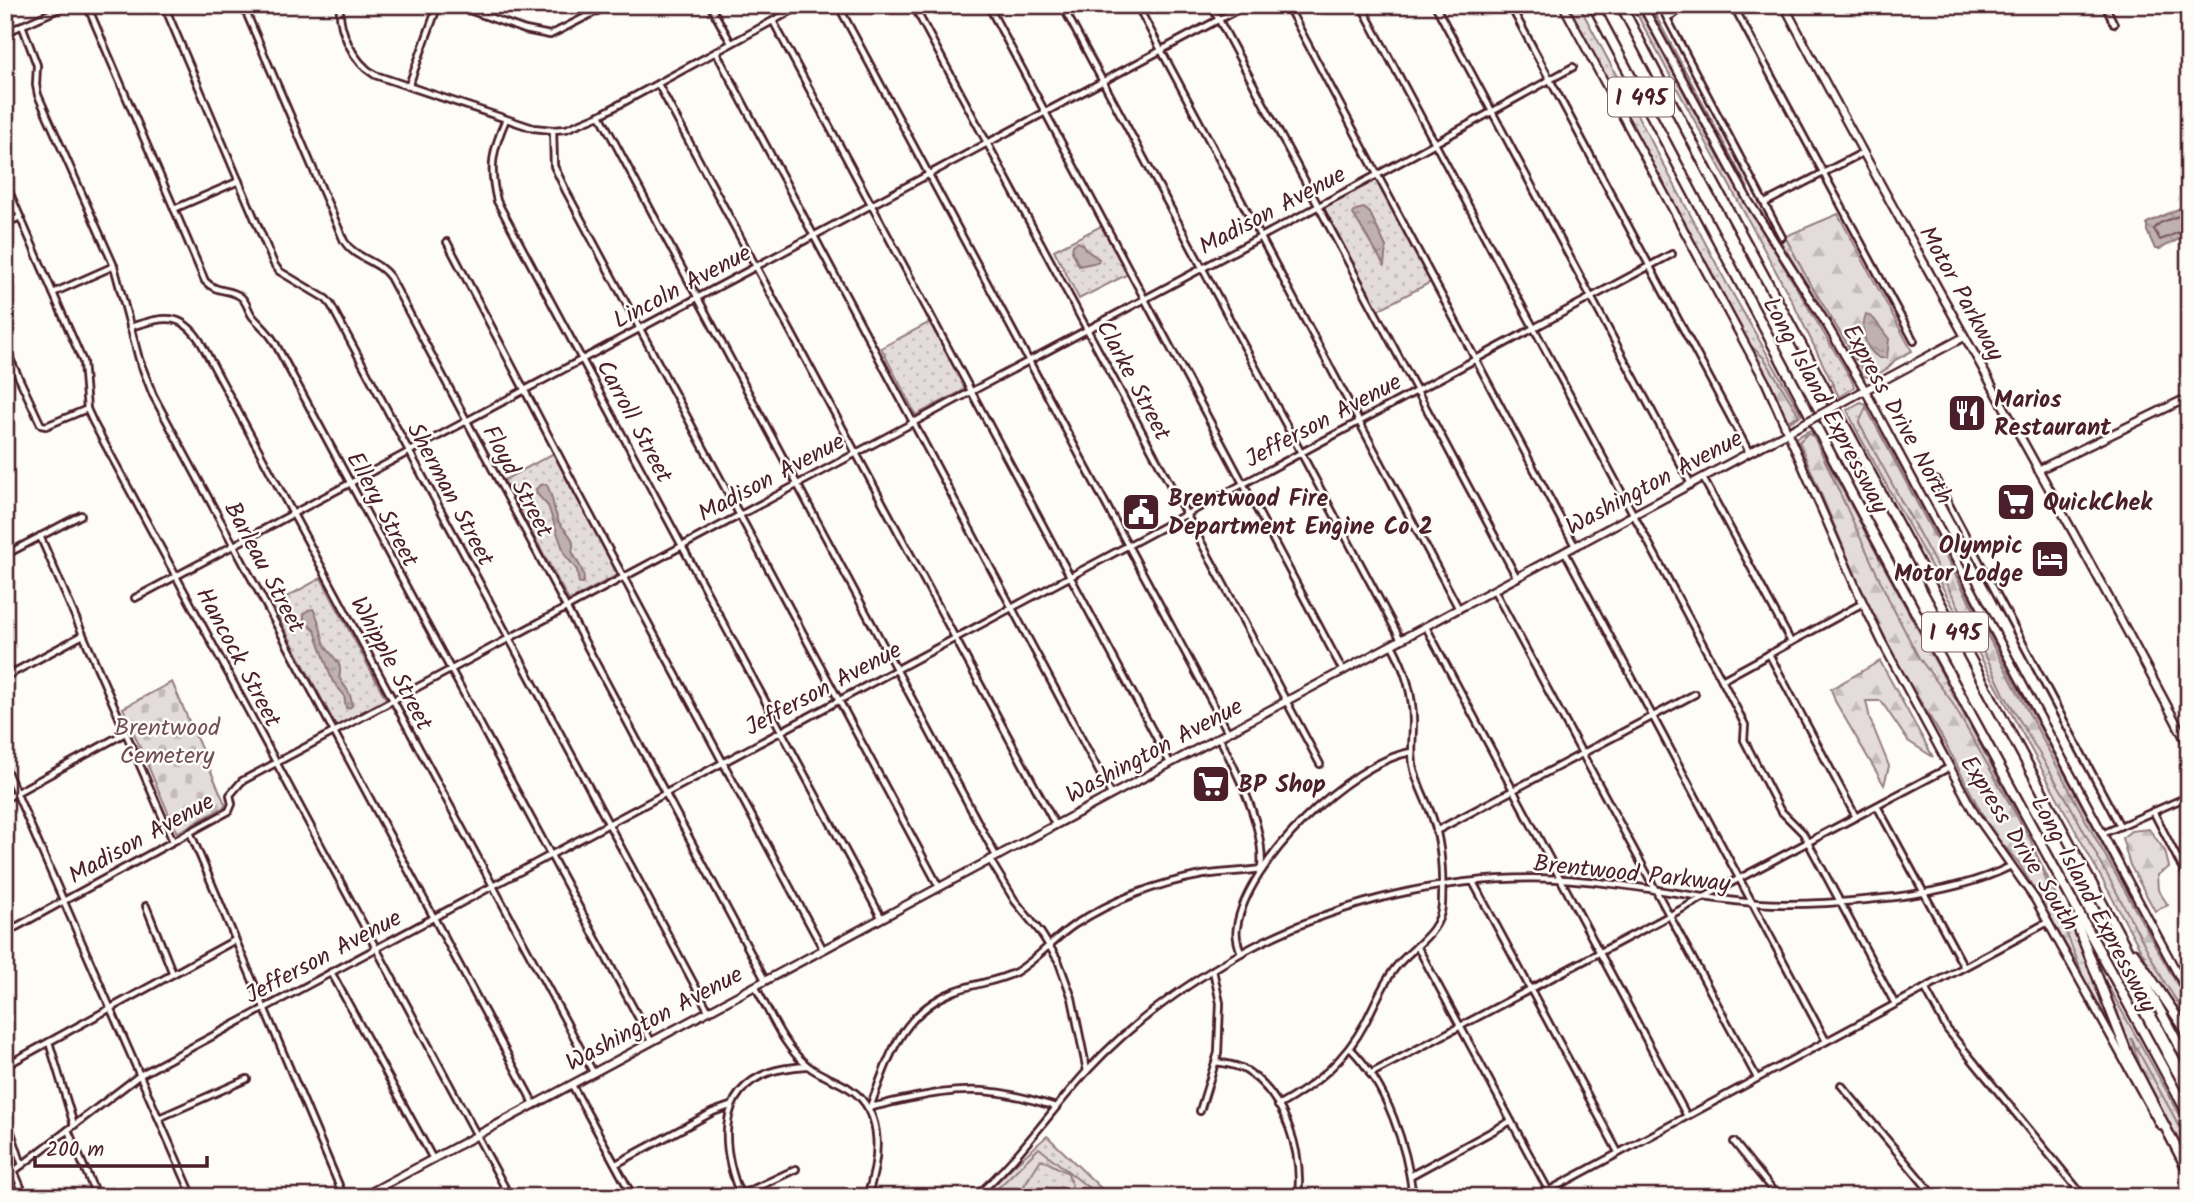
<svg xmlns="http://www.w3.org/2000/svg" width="2194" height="1202" viewBox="0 0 2194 1202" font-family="Kalam,sans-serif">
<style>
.grass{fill:url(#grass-dots);stroke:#967e82;stroke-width:2}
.forest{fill:url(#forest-firs);stroke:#967e82;stroke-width:2}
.cemetery{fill:url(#cemetery-stones);stroke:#967e82;stroke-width:2}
.water{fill:url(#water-ripples);stroke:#91777b;stroke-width:2}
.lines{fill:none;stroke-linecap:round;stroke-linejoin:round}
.shore{stroke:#795961;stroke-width:2}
.street-casing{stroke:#4a1f2b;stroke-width:10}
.secondary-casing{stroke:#4a1f2b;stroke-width:11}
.highway-casing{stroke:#4a1f2b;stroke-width:13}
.street{stroke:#fdfcf7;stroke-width:4.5}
.secondary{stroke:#fdfcf7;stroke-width:6}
.highway{stroke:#fdfcf7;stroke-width:8}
.secondary-bridge-casing{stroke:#4a1f2b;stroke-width:11;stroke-linecap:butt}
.secondary-bridge{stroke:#fdfcf7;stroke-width:6}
.labels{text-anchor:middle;stroke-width:5;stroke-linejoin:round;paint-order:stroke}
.shield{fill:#fdfcf7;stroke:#806168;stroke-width:2}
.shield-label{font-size:23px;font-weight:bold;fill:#4a1f2b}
.street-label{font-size:24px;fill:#4a1f2b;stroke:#fdfcf7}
.poi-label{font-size:24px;font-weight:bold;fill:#4a1f2b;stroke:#fdfcf7;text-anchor:start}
.park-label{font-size:24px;fill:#704e57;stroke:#fdfcf7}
</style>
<defs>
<pattern id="grass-dots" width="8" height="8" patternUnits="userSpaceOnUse" patternTransform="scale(1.75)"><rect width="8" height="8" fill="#e3dcda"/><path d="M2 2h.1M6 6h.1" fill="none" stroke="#c4bcbb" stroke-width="1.8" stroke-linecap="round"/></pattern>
<pattern id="forest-firs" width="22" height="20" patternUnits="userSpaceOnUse" patternTransform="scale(1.75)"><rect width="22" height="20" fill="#e3dcda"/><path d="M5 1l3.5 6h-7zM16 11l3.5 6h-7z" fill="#c4bcbb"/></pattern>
<pattern id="cemetery-stones" width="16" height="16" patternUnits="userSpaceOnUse" patternTransform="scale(1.75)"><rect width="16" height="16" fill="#e3dcda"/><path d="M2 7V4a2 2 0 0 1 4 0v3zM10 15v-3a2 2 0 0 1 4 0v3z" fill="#c4bcbb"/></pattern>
<pattern id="water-ripples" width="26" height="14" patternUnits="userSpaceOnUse" patternTransform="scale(1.75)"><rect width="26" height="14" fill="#c0b1b1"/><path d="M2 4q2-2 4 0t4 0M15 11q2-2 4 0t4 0" fill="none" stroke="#9e8f90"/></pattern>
</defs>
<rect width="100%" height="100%" fill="#fdfcf7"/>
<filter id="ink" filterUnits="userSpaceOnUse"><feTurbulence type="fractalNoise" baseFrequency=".0143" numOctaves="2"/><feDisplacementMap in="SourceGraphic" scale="14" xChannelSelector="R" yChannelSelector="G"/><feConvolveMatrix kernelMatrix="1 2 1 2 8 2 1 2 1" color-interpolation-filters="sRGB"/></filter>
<g filter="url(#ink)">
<g class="grass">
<polygon points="1567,5 1579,5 1726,282 1802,415 1788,423 1787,421"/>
<polygon points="1632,5 1637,5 1720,160 1853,382 1854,387 1839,397 1792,301"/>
<polygon points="1647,5 1650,5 1748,188 1735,168"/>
<polygon points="1376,178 1431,282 1378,310 1323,206"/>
<polygon points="1103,225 1128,274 1079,299 1054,250"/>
<path d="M 1779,239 L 1787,240 L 1808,280 L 1872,377 C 1862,378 1860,373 1856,365 L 1858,364 L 1856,359 L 1853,360 Z"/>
<polygon points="930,322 966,389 916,415 881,348"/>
<polygon points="1861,402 1865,404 2189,1005 2189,1027 2161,987 1858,433 1847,410"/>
<polygon points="1810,430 2010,800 2077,938 2113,1031 2111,1033 2035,893 1996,842 1941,745 1869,610 1795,441 1795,438"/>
<polygon points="554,453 619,574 569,601 504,480"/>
<polygon points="321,578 386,699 336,726 272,605"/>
<polygon points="2103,977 2189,1131 2189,1162 2138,1070 2104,985"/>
<polygon points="1047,1136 1110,1197 978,1197"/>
</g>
<g class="forest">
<polygon points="1838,214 1912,351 1895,360 1888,368 1872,378 1863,370 1808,280 1787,240 1779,239"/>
<polygon points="1749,344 1764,358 1799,415 1788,421"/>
<polygon points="1866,407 2086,821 2189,1006 2189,1020 2165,983 2070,805 2004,694 1991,666 1859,423"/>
<polygon points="1808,433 1814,437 1891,604 1919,658 1950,699 2031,841 2082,973 2019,863 1991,831 1942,737 1905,676 1867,603 1799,442"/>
<polygon points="1880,661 1933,757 1908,741 1881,701 1866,701 1870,719 1889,766 1884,785 1835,701 1831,689"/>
<polygon points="2149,829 2165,851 2169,867 2157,875 2158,890 2168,905 2155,911 2130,865 2122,838 2131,831"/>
<polygon points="2131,1038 2189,1144 2189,1159 2145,1081"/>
<polygon points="1039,1148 1100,1197 1075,1197 1068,1173 1041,1159 1017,1197 989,1197"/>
</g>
<polygon class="cemetery" points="172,682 226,806 177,833 123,708"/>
<g class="water">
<polygon points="2189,204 2189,234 2160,249 2155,249 2147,231 2147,223"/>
<polygon points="1364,208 1370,213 1386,247 1384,265 1353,214 1356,210"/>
<polygon points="1077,242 1083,244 1085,249 1099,259 1098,262 1079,266 1072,251 1073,245"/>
<path d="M 1866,314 L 1874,319 L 1889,339 L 1887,358 L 1879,358 C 1864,348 1860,331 1866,314 Z"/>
<path d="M 546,484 C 554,495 552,509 559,522 C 565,532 577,538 572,551 C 577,563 584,568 584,581 L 582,583 L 579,583 L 577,570 L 565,555 L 548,506 L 537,494 L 536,489 L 541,485 Z"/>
<path d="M 313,609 C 321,621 320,634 326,647 C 332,657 344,663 339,677 C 345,688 352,693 352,706 L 349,708 L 346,708 L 344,695 L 332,680 L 315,631 L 304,620 L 304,614 L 308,610 Z"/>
</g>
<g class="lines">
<polyline class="shore" points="2189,212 2160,223 2154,229 2160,240 2189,228"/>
<g class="street-casing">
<g id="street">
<path d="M 87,5 L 205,281 C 217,294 230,288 241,297 C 247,302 248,311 253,317 C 261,326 269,332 275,343 L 651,1041"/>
<polyline points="164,5 274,264 279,271 326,299 331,305 708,1010"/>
<path d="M 243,5 L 344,241 C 355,259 378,260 390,277 L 765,980"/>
<path d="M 340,5 C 338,30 353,62 375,75 L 533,128 L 553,130 L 566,129 L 600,115 L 802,5"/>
<polyline points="455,5 525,30 550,35 609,5"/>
<polyline points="710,5 731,43"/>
<polyline points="838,5 1228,732"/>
<polyline points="988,5 1343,671"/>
<polyline points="1062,5 1401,640"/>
<polyline points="1137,5 1459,609"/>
<polyline points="1211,5 1517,578"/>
<polyline points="1287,5 1575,546"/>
<polyline points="1361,5 1722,680 1745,725 1744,740 1780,810 1803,833 1895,1004"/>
<polyline points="1435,5 1691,484"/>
<polyline points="1510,5 1749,452"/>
<polyline points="1660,5 1782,237"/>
<polyline points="1733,5 1914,341"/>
<polyline points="2105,5 2114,24"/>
<polyline points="917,12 1320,764"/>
<polyline points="1667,18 1689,5"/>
<polyline points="773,21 1170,763"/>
<polyline points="22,25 37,65 36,85 38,95 114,266 139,359 153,395 534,1104"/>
<polyline points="5,33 68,5"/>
<polyline points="716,52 1111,794"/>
<polyline points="658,84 1055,824"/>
<polyline points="409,85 438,5"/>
<polyline points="600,115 996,856"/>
<path d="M 506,119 C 492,151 489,168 497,201 L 881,917"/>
<polyline points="553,130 554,166 566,191 939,887"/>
<polyline points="5,182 83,362 87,409 93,422 510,1197"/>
<polyline points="1765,203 1862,153"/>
<polyline points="174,209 239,181"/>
<polyline points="5,224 20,217"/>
<polyline points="447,242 580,496 823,949"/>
<polyline points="53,293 114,266"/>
<path d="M 130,327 C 161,318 180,310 200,341 L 593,1072"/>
<polyline points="5,348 41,425 46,426 87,409"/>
<polyline points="1703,478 1791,642"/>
<polyline points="1936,480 2120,826"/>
<polyline points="40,536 173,841"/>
<polyline points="1565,552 1826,1041"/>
<polyline points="5,555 81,515"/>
<polyline points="1494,590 1757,1078"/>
<polyline points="135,598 1246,5"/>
<polyline points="1426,627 1687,1116"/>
<polyline points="1769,654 1856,817"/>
<polyline points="5,677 83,635"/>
<polyline points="1722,680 1863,603"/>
<polyline points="5,767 193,1197"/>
<polyline points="5,799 125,733"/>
<polyline points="1877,806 1964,967"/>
<polyline points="2153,811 2189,881"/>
<polyline points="1436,831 1695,694"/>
<polyline points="190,832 344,1197"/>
<polyline points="2102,834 2189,796"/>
<polyline points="990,860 1015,901 1041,933 1058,960 1072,998 1087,1071"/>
<polyline points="1473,882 1618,1152"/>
<polyline points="146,906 173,974"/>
<polyline points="5,933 229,811 232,804 230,795 242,781 1377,175 1573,67"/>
<polyline points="1417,946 1552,1197"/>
<path d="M 1241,953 C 1238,945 1235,936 1237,927 C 1246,863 1349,763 1411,752"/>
<polyline points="331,972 433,1159"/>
<path d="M 755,986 C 770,1012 783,1047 808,1066 C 820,1076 837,1080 850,1089 C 886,1113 879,1161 867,1197"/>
<polyline points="1925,988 1947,1029 2084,1197"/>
<polyline points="49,1042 74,1125"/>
<path d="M 1350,1048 C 1387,1085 1407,1146 1413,1197"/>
<path d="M 1216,1062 C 1227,1064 1238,1065 1247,1071 C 1286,1097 1303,1153 1298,1197"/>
<polyline points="5,1066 235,940"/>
<polyline points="1370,1074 1950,767"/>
<polyline points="572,1085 633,1197"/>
<polyline points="1841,1085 1935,1197"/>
<path d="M 1278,1106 C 1315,1085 1345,1061 1365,1023 C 1375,1004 1383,983 1396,967 C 1413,946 1441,933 1442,904 C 1443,877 1442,844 1433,819 C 1427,800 1416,784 1413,764 C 1411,750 1413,736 1413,721 C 1413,694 1405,669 1392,645"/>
<path d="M 870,1107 C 889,1058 900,1013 955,991 C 975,983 997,982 1016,972 C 1038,959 1053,939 1074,925 C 1113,900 1157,883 1203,875 C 1222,872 1242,872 1261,869 C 1266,829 1237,772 1219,737"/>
<path d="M 871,1107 C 911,1098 951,1087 993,1092 C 1015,1094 1036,1101 1056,1107"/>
<polyline points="1200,1111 1218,1053 1220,1003 1213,970"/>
<polyline points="5,1114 22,1165"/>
<polyline points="159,1118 247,1079"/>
<polyline points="68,1130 97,1197"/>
<polyline points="1734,1142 1778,1197"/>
<polyline points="616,1164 713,1112 730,1106"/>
<polyline points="14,1171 25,1197"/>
<polyline points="1410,1176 1511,1121"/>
<polyline points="5,1178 140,1075 1672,254"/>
<polyline points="741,1195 796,1169"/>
<path d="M 741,1197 C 723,1153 713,1092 770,1072 C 782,1068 795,1067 807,1066"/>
<path d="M 975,1197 C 1018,1160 1049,1113 1087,1071 C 1131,1023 1186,984 1243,952 C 1337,901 1453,873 1561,879 C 1626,882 1691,898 1756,903 C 1803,906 1848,902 1895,897 C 1935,892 1975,884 2011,866"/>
<polyline points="1537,1197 2048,922"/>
</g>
</g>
<g class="secondary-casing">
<g id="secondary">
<polyline points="1563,5 1766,383 1857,590 1882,642 1975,814 2035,899 2160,1125"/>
<polyline points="1642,5 1748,200 1827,325 1865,390 2189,995"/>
<path d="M 1784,5 C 1915,254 2058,497 2189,747"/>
<polyline points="1854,396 1964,337"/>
<polyline points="2038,470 2189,397"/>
<polyline points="362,1197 1799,426"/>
</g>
</g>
<g class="highway-casing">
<g id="highway">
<polyline points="1593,5 1864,517 2189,1116"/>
<polyline points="1621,5 1708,172 2189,1064"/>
<polyline points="2075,919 2128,1055 2185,1165"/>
<polyline points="2134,953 2189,1035"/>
</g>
</g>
<use href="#street" class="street"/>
<use href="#secondary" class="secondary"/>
<use href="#highway" class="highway"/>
<g class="secondary-bridge-casing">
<polyline id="secondary-bridge" points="1799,426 1854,396"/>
</g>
<use href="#secondary-bridge" class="secondary-bridge"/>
</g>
</g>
<defs>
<g id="restaurant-square" transform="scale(2.0125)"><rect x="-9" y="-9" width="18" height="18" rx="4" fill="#4a1f2b" stroke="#fdfcf7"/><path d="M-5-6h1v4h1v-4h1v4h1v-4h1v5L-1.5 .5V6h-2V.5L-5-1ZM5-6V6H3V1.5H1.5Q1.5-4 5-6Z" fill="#fff"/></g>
<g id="supermarket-square" transform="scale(2.0125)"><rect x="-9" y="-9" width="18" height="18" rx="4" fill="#4a1f2b" stroke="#fdfcf7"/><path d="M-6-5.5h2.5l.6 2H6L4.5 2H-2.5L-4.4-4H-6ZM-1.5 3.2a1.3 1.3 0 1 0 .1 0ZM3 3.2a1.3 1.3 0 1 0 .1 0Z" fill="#fff"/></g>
<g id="civic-square" transform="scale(2.0125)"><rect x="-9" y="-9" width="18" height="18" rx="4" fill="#4a1f2b" stroke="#fdfcf7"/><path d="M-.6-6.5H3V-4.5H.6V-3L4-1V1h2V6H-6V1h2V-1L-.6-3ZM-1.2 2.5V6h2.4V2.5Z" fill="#fff"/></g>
<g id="hotel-square" transform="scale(2.0125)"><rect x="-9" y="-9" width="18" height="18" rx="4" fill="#4a1f2b" stroke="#fdfcf7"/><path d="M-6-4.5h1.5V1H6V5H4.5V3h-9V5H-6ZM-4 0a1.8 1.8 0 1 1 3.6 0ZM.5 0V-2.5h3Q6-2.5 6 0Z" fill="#fff"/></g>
</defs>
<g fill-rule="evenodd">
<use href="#restaurant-square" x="1967" y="413"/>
<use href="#supermarket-square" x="2016" y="502"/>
<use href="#civic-square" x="1141" y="512"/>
<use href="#hotel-square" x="2050" y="559"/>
<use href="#supermarket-square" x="1211" y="784"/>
</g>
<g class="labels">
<g class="shield">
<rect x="1608" y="77.5" width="66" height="39" rx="5"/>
<rect x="1922" y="612.5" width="66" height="39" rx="5"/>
</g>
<g class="shield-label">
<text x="1641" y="105">I 495</text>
<text x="1955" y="640">I 495</text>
</g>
<g class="street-label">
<text transform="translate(1272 210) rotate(-28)" y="8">Madison Avenue</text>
<text transform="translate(682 286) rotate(-28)" y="8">Lincoln Avenue</text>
<text transform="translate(1962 293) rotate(61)" y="8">Motor Parkway</text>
<text transform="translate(1134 380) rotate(62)" y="8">Clarke Street</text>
<text transform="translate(1826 405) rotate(62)" y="8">Long Island Expressway</text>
<text transform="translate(1898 414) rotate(61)" y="8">Express Drive North</text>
<text transform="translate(1323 420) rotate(-28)" y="8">Jefferson Avenue</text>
<text transform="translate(635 421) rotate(62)" y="8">Carroll Street</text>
<text transform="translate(771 477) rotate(-28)" y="8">Madison Avenue</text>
<text transform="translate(518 481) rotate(62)" y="8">Floyd Street</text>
<text transform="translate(1654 482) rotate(-28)" y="8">Washington Avenue</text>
<text transform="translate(451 494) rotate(62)" y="8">Sherman Street</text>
<text transform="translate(383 509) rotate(62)" y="8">Ellery Street</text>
<text transform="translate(265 567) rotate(62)" y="8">Barleau Street</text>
<text transform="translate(239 657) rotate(62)" y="8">Hancock Street</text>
<text transform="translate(392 663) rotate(62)" y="8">Whipple Street</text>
<text transform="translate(823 688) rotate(-28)" y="8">Jefferson Avenue</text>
<text transform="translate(1154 750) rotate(-28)" y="8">Washington Avenue</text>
<text transform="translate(141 838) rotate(-29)" y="8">Madison Avenue</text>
<text transform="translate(2020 843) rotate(58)" y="8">Express Drive South</text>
<text transform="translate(1632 873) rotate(6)" y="8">Brentwood Parkway</text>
<text transform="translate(2094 904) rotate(62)" y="8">Long Island Expressway</text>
<text transform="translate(323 956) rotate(-28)" y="8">Jefferson Avenue</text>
<text transform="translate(654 1018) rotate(-28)" y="8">Washington Avenue</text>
</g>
<g class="poi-label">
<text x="1994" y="407">Marios<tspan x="1994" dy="28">Restaurant</tspan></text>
<text x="1168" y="506">Brentwood Fire<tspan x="1168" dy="28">Department Engine Co 2</tspan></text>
<text x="2043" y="510">QuickChek</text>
<text x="2023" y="553" text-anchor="end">Olympic<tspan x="2023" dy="28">Motor Lodge</tspan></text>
<text x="1238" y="792">BP Shop</text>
</g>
<g class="park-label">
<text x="167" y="735">Brentwood<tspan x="167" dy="28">Cemetery</tspan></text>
</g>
</g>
<rect width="2194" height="1202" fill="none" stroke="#fdfcf7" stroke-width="28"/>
<rect x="14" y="14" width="2166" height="1174" fill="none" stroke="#4a1f2b" stroke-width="2.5" filter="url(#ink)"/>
<path d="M35 1156v10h172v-10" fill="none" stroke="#4a1f2b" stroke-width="3.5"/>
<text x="46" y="1156" font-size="21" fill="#4a1f2b" stroke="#fdfcf7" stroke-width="5" paint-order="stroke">200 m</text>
</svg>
